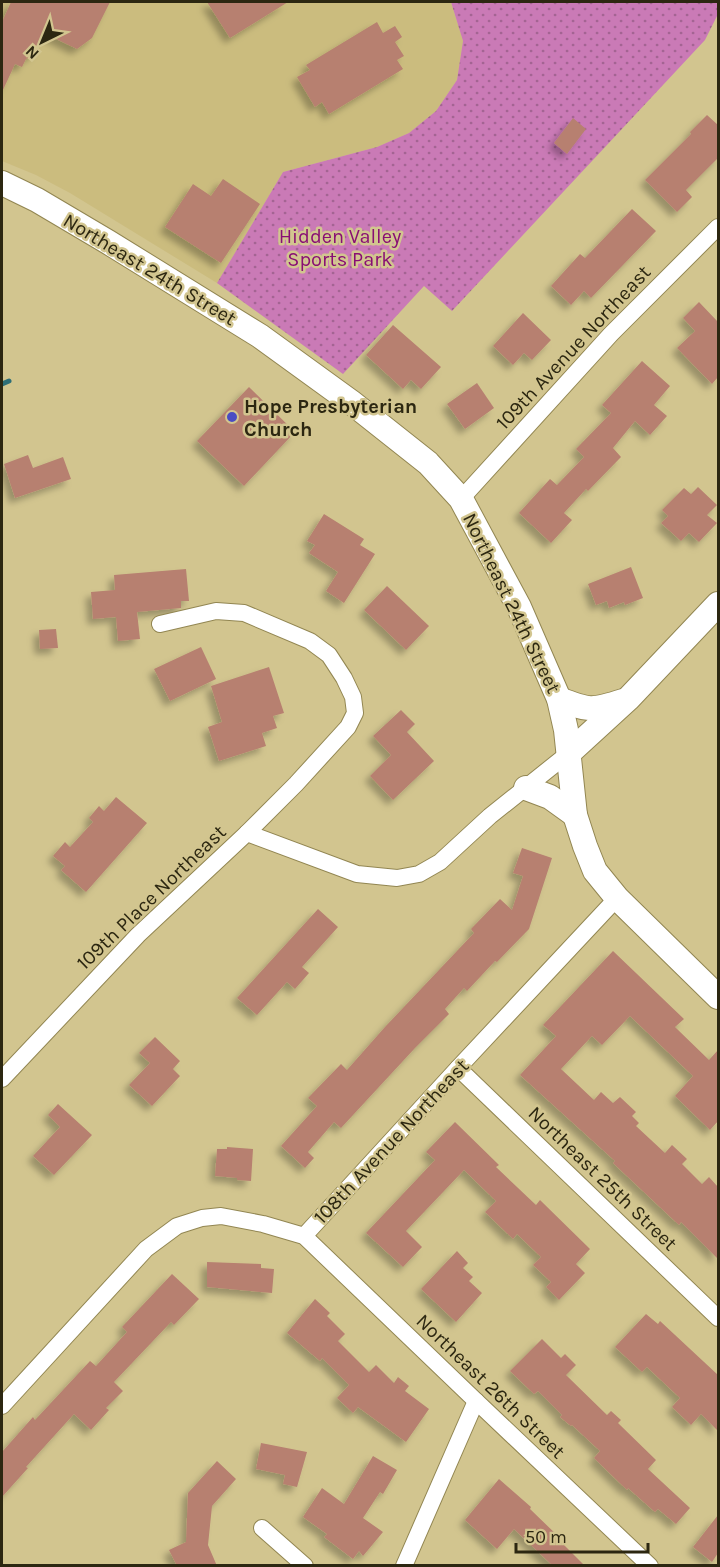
<svg xmlns="http://www.w3.org/2000/svg" width="720" height="1567" viewBox="0 0 720 1567" font-family="Karla,sans-serif">
<style>
.built{fill:#cbbc7e}
.park{fill:url(#park-dots)}
.lines{fill:none;stroke-linecap:round;stroke-linejoin:round}
.stream{stroke:#2e6e76;stroke-width:5}
.building{fill:#b78070;filter:url(#shadow)}
.street-casing{stroke:#928652;stroke-width:18}
.secondary-casing{stroke:#928652;stroke-width:26}
.street{stroke:#fff;stroke-width:16}
.secondary{stroke:#fff;stroke-width:24}
.poi-dot{fill:#4a4cc2;stroke:#d2c58f;stroke-width:2}
.labels{text-anchor:middle;stroke-width:5;stroke-linejoin:round;paint-order:stroke}
.park-label{font-size:20px;fill:#890e74;stroke:#d2c58f}
.street-label{font-size:20px;fill:#2c2711;stroke:#d2c58f}
.poi-label{font-size:20px;font-weight:bold;fill:#2c2711;stroke:#d2c58f;text-anchor:start}
</style>
<defs>
<pattern id="park-dots" width="8" height="8" patternUnits="userSpaceOnUse" patternTransform="scale(1.5)"><rect width="8" height="8" fill="#ca7ab6"/><path d="M2 2h.1M6 6h.1" fill="none" stroke="#a46493" stroke-width="1.8" stroke-linecap="round"/></pattern>
<filter id="shadow"><feDropShadow dx="-5.5" dy="5.5" stdDeviation="3" flood-color="#0004"/></filter>
</defs>
<rect width="100%" height="100%" fill="#d2c58f"/>
<polygon class="built" points="2,2 451,2 463,41 457,80 436,111 409,133 377,147 283,172 217,283 70,193 36,175 2,161"/>
<polygon class="park" points="451,2 718,2 718,14 705,40 452,311 424,286 343,374 217,283 283,172 377,147 409,133 436,111 457,80 463,41"/>
<g class="lines">
<polyline class="stream" points="2,384 9,381"/>
</g>
<g class="building">
<polygon points="11,2 110,2 92,38 77,49 44,33 35,53 26,59 22,67 15,64 2,92 2,22"/>
<polygon points="207,2 288,2 230,38"/>
<polygon points="377,22 383,33 395,26 402,37 395,42 404,56 397,60 403,69 329,114 322,102 315,107 297,77 310,70 306,65"/>
<polygon points="707,115 718,125 718,158 686,190 692,197 677,212 645,180 691,134 690,132"/>
<polygon points="573,118 586,129 567,154 554,143"/>
<polygon points="223,179 260,204 221,263 165,227 193,184 211,196"/>
<polygon points="632,209 656,231 591,298 584,291 571,305 551,286 580,254 585,258"/>
<polygon points="699,302 718,322 718,377 712,384 677,348 695,331 683,318"/>
<polygon points="523,313 551,340 532,360 524,353 513,365 493,346"/>
<polygon points="393,325 441,367 421,389 411,380 403,389 366,355"/>
<polygon points="642,361 670,386 654,405 667,416 650,435 635,421 613,448 621,457 588,491 586,489 564,513 572,520 551,543 519,513 550,479 557,485 584,457 576,449 611,413 602,405"/>
<polygon points="477,383 494,408 465,429 447,404"/>
<polygon points="249,387 295,432 244,486 197,441"/>
<polygon points="28,455 33,468 63,457 71,479 15,498 4,464"/>
<polygon points="698,487 717,505 707,515 717,523 699,542 689,533 681,541 661,523 668,516 662,510 684,488 691,494"/>
<polygon points="324,514 364,539 360,545 375,554 344,603 326,591 338,572 309,553 315,545 307,541"/>
<polygon points="631,567 643,598 625,605 624,602 609,608 607,601 596,605 588,584"/>
<polygon points="186,569 189,601 181,601 181,608 137,612 140,639 118,641 116,617 93,619 91,592 115,590 114,575"/>
<polygon points="387,586 429,626 406,650 364,610"/>
<polygon points="56,629 58,648 40,649 39,630"/>
<polygon points="201,647 216,679 170,701 154,669"/>
<polygon points="269,667 284,713 273,716 277,728 262,733 266,746 219,761 208,727 222,722 211,686"/>
<polygon points="401,710 415,724 407,732 434,761 393,800 370,776 391,755 373,736"/>
<polygon points="116,797 147,823 86,892 61,870 65,866 53,856 65,842 70,847 93,822 89,818 99,806 104,811"/>
<polygon points="522,848 552,858 529,929 497,962 495,961 467,991 464,988 445,1009 449,1014 415,1048 341,1128 334,1122 308,1152 314,1158 305,1168 281,1146 317,1106 308,1098 341,1064 347,1070 385,1027 474,933 471,929 500,899 512,910 523,876 513,873"/>
<polygon points="318,909 338,927 302,967 309,973 295,989 287,982 257,1015 237,998"/>
<polygon points="613,951 684,1019 675,1027 709,1060 718,1050 718,1121 710,1130 675,1096 693,1076 630,1016 602,1045 592,1036 561,1069 594,1100 601,1092 613,1103 620,1097 636,1112 632,1116 639,1123 636,1126 665,1153 672,1145 687,1159 682,1164 702,1184 709,1177 718,1187 718,1259 681,1222 679,1225 613,1163 615,1161 520,1075 556,1036 543,1025"/>
<polygon points="155,1037 180,1061 173,1069 180,1076 152,1106 129,1085 150,1063 139,1053"/>
<polygon points="58,1104 92,1135 54,1175 33,1156 60,1127 48,1115"/>
<polygon points="455,1122 499,1165 496,1167 536,1205 540,1200 590,1249 576,1264 585,1273 559,1300 546,1287 551,1282 533,1265 541,1257 517,1234 513,1239 485,1212 496,1201 464,1170 406,1231 422,1247 403,1267 366,1233 435,1160 426,1152"/>
<polygon points="227,1147 253,1149 251,1181 237,1180 237,1178 215,1176 217,1149 227,1149"/>
<polygon points="457,1251 468,1263 463,1268 473,1277 469,1281 482,1293 456,1322 421,1289"/>
<polygon points="207,1262 261,1264 261,1268 274,1269 272,1293 207,1287"/>
<polygon points="172,1274 199,1299 174,1325 171,1322 114,1382 123,1391 106,1408 109,1410 91,1430 74,1414 26,1467 28,1468 2,1497 2,1452 33,1417 35,1420 90,1361 96,1366 127,1332 122,1327"/>
<polygon points="315,1299 330,1313 327,1316 345,1334 338,1341 369,1372 376,1365 394,1383 398,1377 409,1386 405,1391 429,1409 406,1442 358,1407 353,1413 337,1398 349,1385 322,1358 320,1361 287,1333"/>
<polygon points="646,1314 658,1324 660,1321 718,1375 718,1431 701,1414 691,1425 672,1407 680,1398 647,1367 642,1372 615,1347"/>
<polygon points="542,1339 561,1358 565,1354 576,1365 566,1375 607,1415 611,1411 621,1420 618,1423 656,1460 648,1469 690,1508 676,1524 658,1509 655,1512 628,1488 627,1490 594,1458 600,1451 572,1425 571,1426 560,1417 562,1415 538,1391 534,1394 510,1371"/>
<polygon points="261,1443 307,1452 297,1487 283,1484 285,1475 256,1469"/>
<polygon points="373,1456 397,1470 383,1494 380,1492 363,1518 383,1532 363,1556 359,1551 353,1559 324,1537 327,1534 303,1517 322,1488 344,1504"/>
<polygon points="217,1461 236,1479 212,1506 208,1545 217,1566 177,1566 169,1550 186,1542 188,1493"/>
<polygon points="499,1479 531,1507 530,1509 560,1538 558,1539 585,1566 553,1566 514,1529 497,1549 465,1520"/>
<polygon points="718,1515 718,1553 712,1562 693,1547"/>
</g>
<g class="lines">
<g class="street-casing">
<g id="street">
<polyline points="461,499 611,334 718,227"/>
<polyline points="160,624 216,611 244,613 310,641 329,655 344,678 353,697 355,713 348,727 296,784 247,833"/>
<polyline points="458,1068 718,1318"/>
<polyline points="2,1079 138,935 247,833 357,874 397,878 419,874 440,862 490,816 569,753"/>
<polyline points="304,1236 458,1068 617,898"/>
<polyline points="2,1406 146,1249 177,1226 202,1218 221,1216 263,1224 304,1236 476,1401 650,1566"/>
<polyline points="262,1528 305,1566"/>
<polyline points="404,1566 476,1401"/>
</g>
</g>
<g class="secondary-casing">
<g id="secondary">
<polyline points="2,183 37,200 108,242 260,336 351,402 428,463 461,499 519,607 559,699 566,730 575,815 585,846 595,871 617,898 718,997"/>
<path d="M 559,699 C 589,711 592,711 623,701"/>
<polyline points="569,753 628,699 718,604"/>
<polyline points="526,788 550,797 575,815"/>
</g>
</g>
<use href="#street" class="street"/>
<use href="#secondary" class="secondary"/>
</g>
<circle class="poi-dot" cx="232" cy="417" r="6"/>
<g class="labels">
<g class="park-label">
<text x="340" y="243">Hidden Valley<tspan x="340" dy="23">Sports Park</tspan></text>
</g>
<g class="street-label">
<text transform="translate(150 269) rotate(31)" y="7">Northeast 24th Street</text>
<text transform="translate(573 347) rotate(-47)" y="7">109th Avenue Northeast</text>
<text transform="translate(512 603) rotate(64)" y="7">Northeast 24th Street</text>
<text transform="translate(151 897) rotate(-44)" y="7">109th Place Northeast</text>
<text transform="translate(391 1141) rotate(-47)" y="7">108th Avenue Northeast</text>
<text transform="translate(603 1178) rotate(44)" y="7">Northeast 25th Street</text>
<text transform="translate(491 1386) rotate(44)" y="7">Northeast 26th Street</text>
</g>
<g class="poi-label">
<text x="244" y="413">Hope Presbyterian<tspan x="244" dy="23">Church</tspan></text>
</g>
</g>
<rect width="720" height="1567" fill="none" stroke="#2c2711" stroke-width="6"/>
<g transform="translate(42 42) rotate(223)" stroke="#d2c58f" stroke-width="4.5" paint-order="stroke">
<path d="M0-4.5L10 22L0 15L-10 22Z" fill="#2c2711"/>
<text y="-9" font-size="16" font-weight="bold" text-anchor="middle" fill="#2c2711">N</text>
</g>
<path d="M516 1543v9h132v-9" fill="none" stroke="#2c2711" stroke-width="3"/>
<text x="525" y="1543" font-size="18" fill="#2c2711" stroke="#d2c58f" stroke-width="4.5" paint-order="stroke">50 m</text>
</svg>
